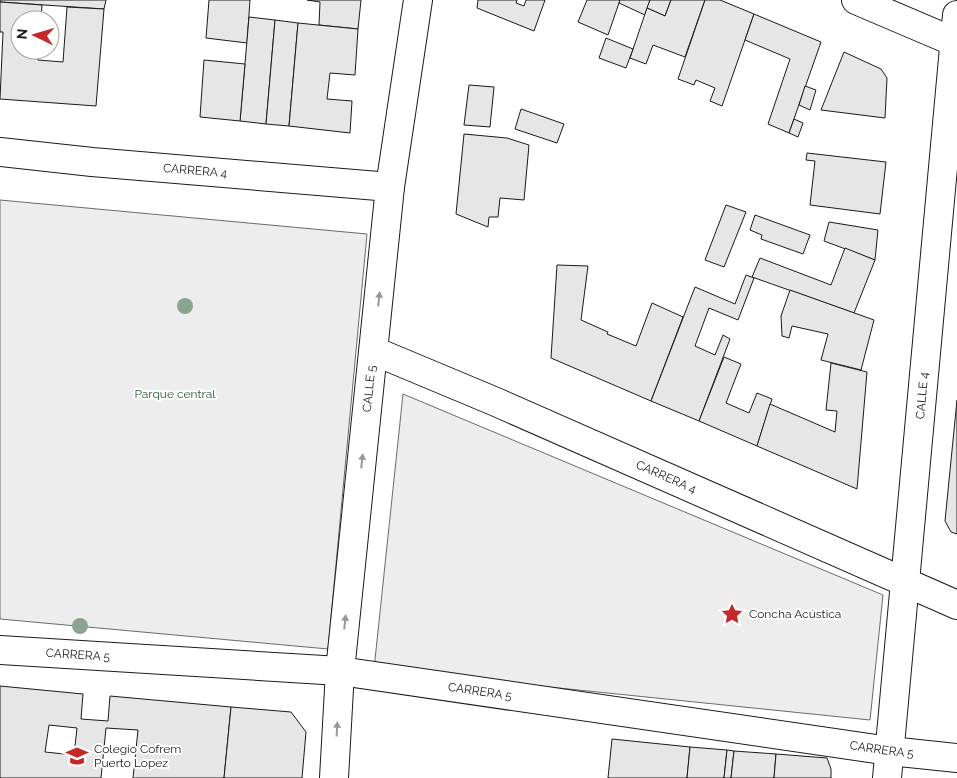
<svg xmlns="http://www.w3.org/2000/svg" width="957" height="778" viewBox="0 0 957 778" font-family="Raleway,sans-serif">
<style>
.built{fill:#ededed;stroke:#6a6a6a}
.building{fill:#e6e6e6;stroke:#1a1a1a;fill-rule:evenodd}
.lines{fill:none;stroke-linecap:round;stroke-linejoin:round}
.minor-casing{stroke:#1a1a1a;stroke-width:30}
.minor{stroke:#fff;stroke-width:28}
.tree{fill:#8aa48f}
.oneway{fill:#989898}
.labels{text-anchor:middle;stroke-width:4;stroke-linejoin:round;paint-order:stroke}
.street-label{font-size:12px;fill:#1a1a1a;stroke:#fff}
.park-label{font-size:12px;fill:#2b5a34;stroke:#fff}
.poi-label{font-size:12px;fill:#1a1a1a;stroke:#fff;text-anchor:start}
</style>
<rect width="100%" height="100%" fill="#fff"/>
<g class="built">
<polygon points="0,200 367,234 328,649 0,619"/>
<polygon points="403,394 883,595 870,720 374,669"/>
</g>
<g class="building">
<polygon points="0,0 106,0 104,9 0,2"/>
<polygon points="209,0 250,0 247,43 206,38"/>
<polygon points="307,0 361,0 358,29 319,25 320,2"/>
<polygon points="478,0 517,0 516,3 524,6 526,0 545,0 534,31 477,8"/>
<polygon points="587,0 620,0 608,35 578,22"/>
<polygon points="620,0 650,0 645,15 619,3"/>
<polygon points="650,0 671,0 665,16 647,8"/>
<polygon points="671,0 705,0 685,57 653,45 646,64 630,58 647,8 665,16"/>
<polygon points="705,0 720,0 754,14 722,106 710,101 715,88 696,80 694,85 678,79"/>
<polygon points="0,2 42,5 41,20 20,20 20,50 39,50 38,60 63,62 67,7 104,9 96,106 0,99 3,32 0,32"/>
<polygon points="754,14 821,42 789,133 768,124 790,59 745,40"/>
<polygon points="249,17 275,20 266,124 240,121"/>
<polygon points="275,20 298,23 289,126 266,124"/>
<polygon points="298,23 358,29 355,75 330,73 327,99 352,101 350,133 289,126"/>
<polygon points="606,38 633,49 626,68 599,58"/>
<polygon points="844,52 881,69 887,78 885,118 821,110"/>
<polygon points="204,60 245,64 240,121 200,117"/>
<polygon points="469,85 494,87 490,127 464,125"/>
<polygon points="805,86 816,90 810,110 799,105"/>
<polygon points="521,109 564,124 557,143 515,129"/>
<polygon points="794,119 803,123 798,137 789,133"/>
<polygon points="464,134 507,138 529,145 524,200 500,198 498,217 489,217 488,227 456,214"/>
<polygon points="807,153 886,162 880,214 810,205 815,161 806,160"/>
<polygon points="726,205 746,212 724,267 705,260"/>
<polygon points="755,215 810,235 803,254 761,239 762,235 750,230"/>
<polygon points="829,222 878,230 875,260 824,241"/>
<polygon points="845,248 875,260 854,313 752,277 760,258 831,285"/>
<polygon points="557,265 588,266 581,320 608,332 607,334 636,346 652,303 683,317 651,401 551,358"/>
<polygon points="746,275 754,278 738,320 709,308 695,346 715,355 723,335 730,339 699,421 651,401 695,287 735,304"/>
<polygon points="790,290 874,320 861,370 821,360 828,334 792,326 789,338 782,336 781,316"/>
<polygon points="724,357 741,364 726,403 749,413 757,393 772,399 757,446 699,421"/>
<polygon points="831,363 867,372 857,489 757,446 770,404 835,432 837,411 826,410"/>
<polygon points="957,400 957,534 951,532 945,521"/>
<path d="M 0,686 L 83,694 L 81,719 L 108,721 L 110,696 L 231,707 L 224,778 L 133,778 L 138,730 L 106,728 L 101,778 L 0,778 ZM 49,725 L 77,728 L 74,755 L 45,752 Z"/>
<polygon points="231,707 291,712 306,732 302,778 224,778"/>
<polygon points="612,739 690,747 687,778 608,778"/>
<polygon points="690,747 727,750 724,778 687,778"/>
<polygon points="727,750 734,751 731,778 724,778"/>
<polygon points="734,751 776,754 774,778 731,778"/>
<polygon points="776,754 827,758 831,769 831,778 774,778"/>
</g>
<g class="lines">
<g class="minor-casing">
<g id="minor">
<polyline points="856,0 957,43"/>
<path id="s1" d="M 0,152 L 92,162 L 390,187"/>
<path id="s2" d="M 374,351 L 496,402 L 957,605"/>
<path id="s3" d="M 0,650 L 340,671 L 890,751 L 957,758"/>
<path id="s4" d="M 334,778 L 340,671 L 390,187 L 418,0"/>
<path id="s5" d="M 887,778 L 957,15"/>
</g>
</g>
<use href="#minor" class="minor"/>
</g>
<g class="tree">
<circle cx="185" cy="306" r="8"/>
<circle cx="80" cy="626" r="8"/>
</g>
<defs><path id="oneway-solid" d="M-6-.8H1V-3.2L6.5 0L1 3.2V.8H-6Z" transform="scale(1.25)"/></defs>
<g class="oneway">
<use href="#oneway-solid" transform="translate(379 299) rotate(-84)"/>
<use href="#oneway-solid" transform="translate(362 461) rotate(-84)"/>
<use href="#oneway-solid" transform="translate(345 622) rotate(-84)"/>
<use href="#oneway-solid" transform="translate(337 729) rotate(-87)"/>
</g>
<defs>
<g id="sight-bare" transform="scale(1.725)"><path d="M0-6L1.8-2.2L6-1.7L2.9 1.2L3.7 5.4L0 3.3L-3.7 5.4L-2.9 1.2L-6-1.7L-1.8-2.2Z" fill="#c62828" stroke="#fff" stroke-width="2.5" paint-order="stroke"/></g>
<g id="school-bare" transform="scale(1.725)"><path d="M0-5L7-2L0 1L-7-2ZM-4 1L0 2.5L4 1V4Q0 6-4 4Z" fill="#c62828" stroke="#fff" stroke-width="2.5" paint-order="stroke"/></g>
</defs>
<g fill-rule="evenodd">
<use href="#sight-bare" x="732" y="614"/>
<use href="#school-bare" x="77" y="756"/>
</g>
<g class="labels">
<g class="street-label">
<text dy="4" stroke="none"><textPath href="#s1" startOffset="196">CARRERA 4</textPath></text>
<text dy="4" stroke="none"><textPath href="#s4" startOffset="391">CALLE 5</textPath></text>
<text dy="4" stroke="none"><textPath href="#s5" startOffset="384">CALLE 4</textPath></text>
<text dy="4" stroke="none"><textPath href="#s2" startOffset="318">CARRERA 4</textPath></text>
<text dy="4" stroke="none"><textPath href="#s3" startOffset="78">CARRERA 5</textPath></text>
<text dy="4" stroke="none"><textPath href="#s3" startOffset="482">CARRERA 5</textPath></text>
<text dy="4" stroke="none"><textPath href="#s3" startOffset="888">CARRERA 5</textPath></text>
</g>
<g class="park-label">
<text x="175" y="398">Parque central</text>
</g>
<g class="poi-label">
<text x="749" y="618">Concha Acústica</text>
<text x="94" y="753">Colegio Cofrem<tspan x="94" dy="14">Puerto Lopez</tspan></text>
</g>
</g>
<g transform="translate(35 35) rotate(275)"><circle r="24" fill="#ffffff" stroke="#a3a3a3"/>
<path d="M0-4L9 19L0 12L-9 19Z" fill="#c62828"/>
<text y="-8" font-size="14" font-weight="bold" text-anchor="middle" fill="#1a1a1a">N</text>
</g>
</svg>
